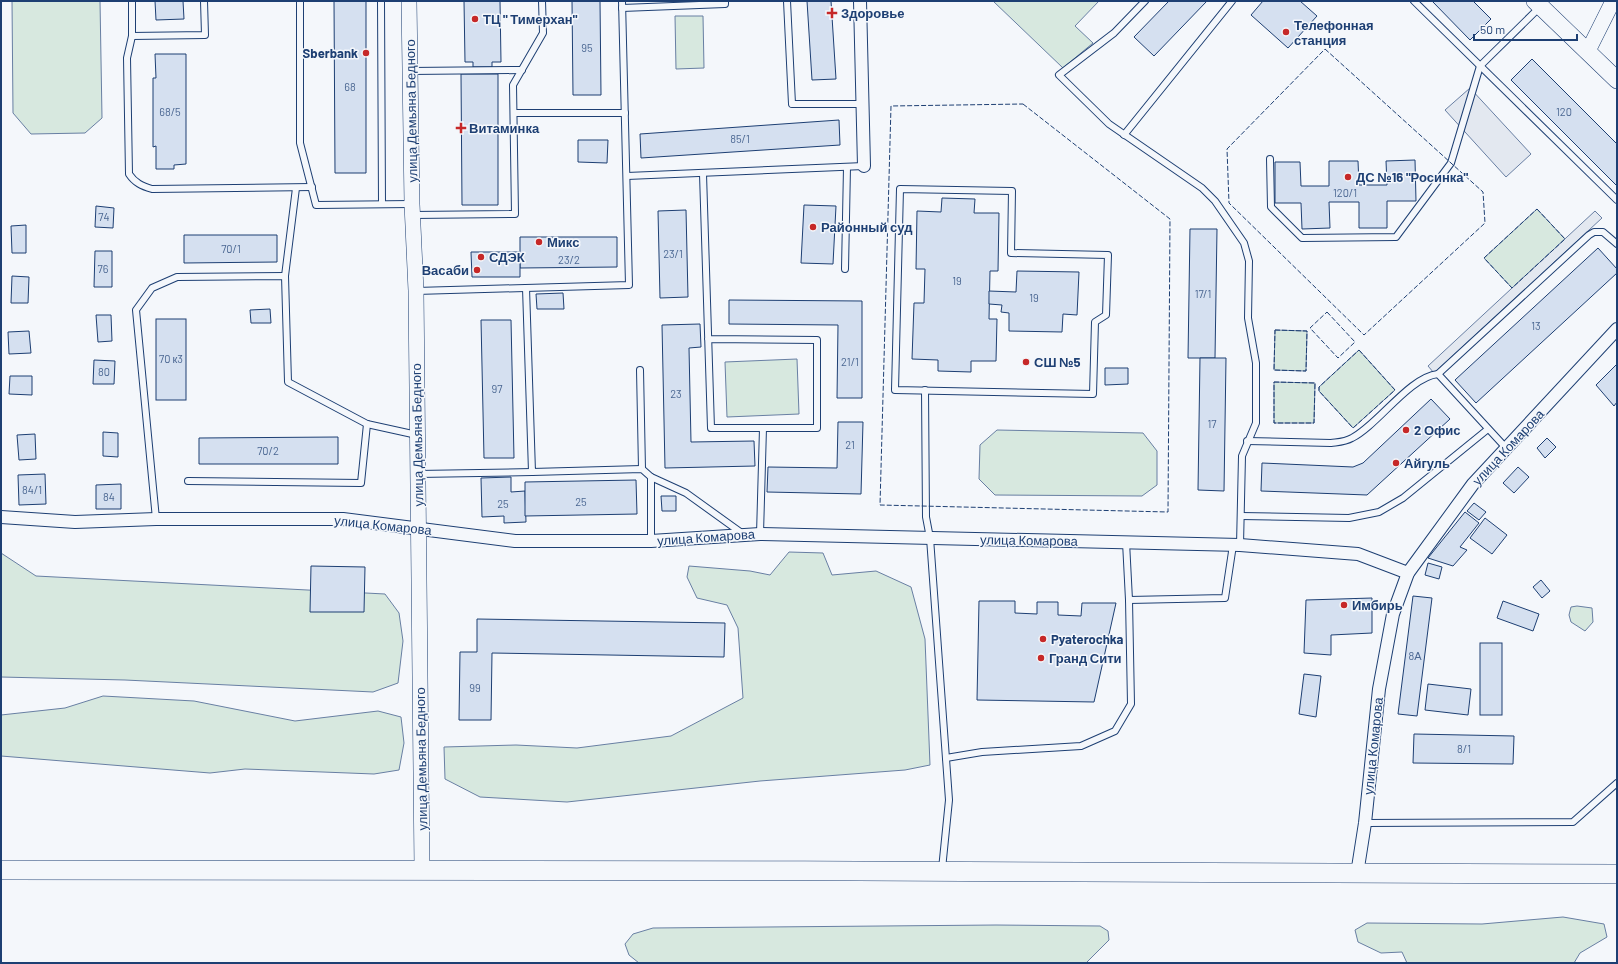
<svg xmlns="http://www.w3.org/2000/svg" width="1618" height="964" viewBox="0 0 1618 964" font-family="Barlow,sans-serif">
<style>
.green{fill:#d7e8df;stroke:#687fa3}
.parking{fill:#e3e8f0;stroke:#687fa3}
.building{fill:#d5e0f0;stroke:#1d3f73}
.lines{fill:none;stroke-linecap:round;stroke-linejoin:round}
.service-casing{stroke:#1d3f73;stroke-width:8}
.minor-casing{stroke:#1d3f73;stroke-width:14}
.tertiary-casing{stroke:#1d3f73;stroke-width:16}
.secondary-casing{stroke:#1d3f73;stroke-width:18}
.primary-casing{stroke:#1d3f73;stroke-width:20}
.service{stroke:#f4f7fb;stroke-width:6}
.minor{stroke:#f4f7fb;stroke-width:12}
.tertiary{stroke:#f4f7fb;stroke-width:15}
.secondary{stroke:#f4f7fb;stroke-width:17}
.primary{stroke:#f4f7fb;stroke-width:19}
.fence{stroke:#1d3f73;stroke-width:1;stroke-dasharray:5 2;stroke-linecap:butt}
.poi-dot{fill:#c62828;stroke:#f4f7fb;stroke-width:1.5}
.labels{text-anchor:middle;stroke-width:3;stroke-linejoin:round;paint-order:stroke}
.number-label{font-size:11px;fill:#4b6792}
.poi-label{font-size:13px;font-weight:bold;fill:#1d3f73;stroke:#f4f7fb;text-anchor:start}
.street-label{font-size:13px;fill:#1d3f73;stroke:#f4f7fb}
</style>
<rect width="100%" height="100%" fill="#f4f7fb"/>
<g class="green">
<polygon points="12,1 100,1 102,118 85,133 31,134 13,113"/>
<polygon points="993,1 1099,1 1075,26 1093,43 1063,68"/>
<polygon points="675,16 703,16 704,68 676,69"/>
<polygon points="1537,209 1565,239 1512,288 1484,258"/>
<polygon points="1275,330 1307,331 1306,371 1274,370"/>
<polygon points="1359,350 1395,390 1353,428 1319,391 1319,387"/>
<polygon points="797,359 799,414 727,417 725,362"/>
<polygon points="1274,382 1315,383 1314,423 1274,423"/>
<polygon points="997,430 1143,433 1157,451 1157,485 1142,496 995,495 979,479 980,445"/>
<polygon points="789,552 823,553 832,575 876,571 911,587 925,639 930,765 905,770 760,781 567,802 480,797 445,779 444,747 516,745 577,748 671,736 743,698 738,628 727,605 697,598 687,577 689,566 750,571 770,575"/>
<polygon points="1,553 36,576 385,594 399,613 403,641 398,683 373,692 125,680 1,677"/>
<polygon points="1577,606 1592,608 1593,622 1585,631 1571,622 1569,615 1571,607"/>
<polygon points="103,696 194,701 295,721 378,711 401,717 404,743 399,770 374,774 245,769 210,773 1,756 1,715 65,708"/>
<polygon points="1563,917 1604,924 1607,937 1580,953 1574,963 1407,963 1402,952 1381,953 1358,942 1355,930 1367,923 1482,924"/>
<polygon points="996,925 1100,926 1108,931 1109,940 1086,963 639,963 629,955 625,944 633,934 653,928"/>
</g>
<g class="parking">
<polygon points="1470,88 1531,154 1506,177 1445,110"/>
<polygon points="1595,211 1602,218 1434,373 1428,366"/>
</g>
<g class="building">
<polygon points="155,1 183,1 184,19 156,20"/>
<polygon points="334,1 366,1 366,173 335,173"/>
<polygon points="464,1 500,1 501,62 492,62 492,67 473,67 473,62 465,62"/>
<polygon points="572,1 600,1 601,95 573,95"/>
<polygon points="807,1 831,1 836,79 812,80"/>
<polygon points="1169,1 1207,1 1154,56 1134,37"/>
<polygon points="1263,1 1300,1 1317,16 1288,48 1251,15"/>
<polygon points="1432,1 1473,1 1491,19 1470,40"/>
<polygon points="155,54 186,54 186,164 174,165 174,169 156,169 156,146 153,147 153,78 156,78"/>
<polygon points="1532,59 1617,144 1617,186 1511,80"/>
<polygon points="461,74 498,74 498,205 462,205"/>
<polygon points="839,120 840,145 641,158 640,134"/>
<polygon points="578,140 608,140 607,163 578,162"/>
<polygon points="1415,160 1416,201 1387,201 1387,228 1359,228 1359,202 1329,202 1330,228 1302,229 1301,203 1275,203 1275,162 1300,162 1301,186 1329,186 1329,161 1358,161 1359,185 1387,185 1386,161"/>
<polygon points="942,198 975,199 974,213 999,213 998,271 990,271 989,319 997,319 996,361 971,361 971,372 938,371 938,360 912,359 914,303 924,303 925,269 916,269 917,211 941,212"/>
<polygon points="804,205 836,206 833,264 801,263"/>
<polygon points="96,206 114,208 113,228 95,227"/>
<polygon points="686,210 688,297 660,298 658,211"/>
<polygon points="26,225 26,253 12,253 11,226"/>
<polygon points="1190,229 1217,229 1215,358 1188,358"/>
<polygon points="184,235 277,235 277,262 184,263"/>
<polygon points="520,237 617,237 617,267 520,268"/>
<polygon points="1598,248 1617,269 1617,273 1476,403 1455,380"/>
<polygon points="95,251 112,251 112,287 94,287"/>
<polygon points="471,252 520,252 520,277 472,277"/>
<polygon points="1017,271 1079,272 1077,315 1063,314 1062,332 1009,331 1009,313 1001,312 1002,305 989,304 989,291 1016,292"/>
<polygon points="12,276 29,277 28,303 11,303"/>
<polygon points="563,293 564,309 537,309 536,294"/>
<polygon points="729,300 862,301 862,398 837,398 838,325 729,324"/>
<polygon points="270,309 271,323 251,323 250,310"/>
<polygon points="96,315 111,315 112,341 98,342"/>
<rect x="156" y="319" width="30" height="81"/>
<polygon points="481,320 511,320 514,458 484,458"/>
<polygon points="700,324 701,347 689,348 691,442 754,441 755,466 665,468 662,325"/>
<polygon points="29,331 31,353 9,354 8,332"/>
<polygon points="1200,358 1226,358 1224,491 1198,490"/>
<polygon points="94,360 115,361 114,384 93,384"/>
<polygon points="1617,364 1617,402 1614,406 1596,385"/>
<polygon points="1105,368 1128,368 1128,384 1105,385"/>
<polygon points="10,376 32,376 32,395 9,394"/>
<polygon points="1431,399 1450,419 1367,495 1261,491 1262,463 1353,467 1363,463"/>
<polygon points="838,422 863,422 861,494 767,492 768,467 837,468"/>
<polygon points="103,432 118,433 118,457 103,456"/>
<polygon points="35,434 36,459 19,460 17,435"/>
<polygon points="338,437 338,464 199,464 199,438"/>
<polygon points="1547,438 1556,447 1545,458 1537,448"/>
<polygon points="1518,467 1529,477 1514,493 1503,483"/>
<polygon points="45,474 46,504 19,505 18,475"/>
<polygon points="511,477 511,492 525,491 526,522 504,523 504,516 482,517 481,478"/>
<polygon points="636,480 637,514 525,516 525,482"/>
<polygon points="121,484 121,509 96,509 96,485"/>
<polygon points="661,496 676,496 676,511 662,511"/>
<polygon points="1474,503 1486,512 1479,520 1467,511"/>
<polygon points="1465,512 1479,523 1460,547 1467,550 1453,566 1428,558"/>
<polygon points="1485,518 1507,535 1492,554 1470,538"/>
<polygon points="1428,563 1442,567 1439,579 1425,575"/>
<polygon points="311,566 365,567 364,612 310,612"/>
<polygon points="1541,580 1550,591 1542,598 1533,587"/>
<polygon points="1413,596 1432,598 1417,716 1398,714"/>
<polygon points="1372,598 1372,633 1331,635 1331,655 1304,653 1306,600"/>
<polygon points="979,601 1015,601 1015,613 1037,614 1037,602 1058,602 1058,615 1081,616 1082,603 1116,603 1094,702 977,700"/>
<polygon points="1503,601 1539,614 1533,631 1497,618"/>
<polygon points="477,619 725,623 724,657 492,653 491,720 459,720 460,652 477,652"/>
<rect x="1480" y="643" width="22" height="72"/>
<polygon points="1304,674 1321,676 1316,717 1299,714"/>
<polygon points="1428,684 1471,689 1468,715 1425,710"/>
<polygon points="1414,734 1514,736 1513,764 1413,763"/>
</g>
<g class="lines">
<g class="service-casing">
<g id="service">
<path d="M 132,1 L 132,36 L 127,58 L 129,174 C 135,183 142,186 152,189 L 312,187"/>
<polyline points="300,1 300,143 316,205 411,204"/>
<polyline points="381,1 382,204"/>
<polyline points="787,1 792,104 862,104"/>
<polyline points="1145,1 1114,33 1059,75 1109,124 1202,188 1215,201 1244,243 1249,261 1248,318 1256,363 1256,423 1242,456 1240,545"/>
<polyline points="1414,1 1617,200"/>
<polyline points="622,8 725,4 725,1"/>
<polyline points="132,36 205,35 204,1"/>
<polyline points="410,71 522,70"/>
<polyline points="514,113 625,113"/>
<polyline points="1124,135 1232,1"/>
<polyline points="1270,159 1271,207 1302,238 1396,237 1451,163 1480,66 1540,7"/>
<polyline points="703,174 711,428 817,428 817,340 708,339"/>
<polyline points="627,176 864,166"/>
<polygon points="900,189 1012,191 1011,253 1108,255 1106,315 1095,322 1093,394 895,390"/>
<polyline points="413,215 515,214 513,85 543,33 542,1"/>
<polyline points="845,269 847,167"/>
<polyline points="285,276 296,188"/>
<polyline points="526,288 532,472 642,469 651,477 651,541"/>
<polyline points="416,291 629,285 622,1"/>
<polyline points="640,370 642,469"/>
<polyline points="925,390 926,517 930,538 949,800 942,869"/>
<path d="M 1247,441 L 1331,443 C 1338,442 1345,442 1352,438 C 1378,425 1409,377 1438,374"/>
<polyline points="1507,449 1438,374 1589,235 1594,232 1603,232 1617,244"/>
<polyline points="418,474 532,472"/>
<polyline points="651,477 686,493 743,534"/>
<polyline points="188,481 361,483 367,424"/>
<polyline points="1241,516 1349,518 1379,512 1403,498 1488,429"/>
<polyline points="156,519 136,310 152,288 177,277 285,276 288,382 367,424 417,435"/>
<polyline points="760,534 763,428"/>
<polyline points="1126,542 1129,600 1225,598 1233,545"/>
<polyline points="946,758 982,752 1081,746 1115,731 1131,704 1129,600"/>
<polyline points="1365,823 1573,822 1617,783"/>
</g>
</g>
<g class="minor-casing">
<g id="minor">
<polyline points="860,1 864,166"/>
<polyline points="1,517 75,522 156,519 343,519 515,541 651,541 760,534 1240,545 1358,554 1408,573"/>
<polyline points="1357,874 1365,823 1379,689 1393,614 1408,573 1473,484 1617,329"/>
</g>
</g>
<g class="tertiary-casing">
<g id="tertiary">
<polyline points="409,1 412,204 416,291 422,868"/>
<polyline points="1588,51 1613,1"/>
</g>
</g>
<g class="secondary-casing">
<polyline id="secondary" points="1535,1 1617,80"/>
</g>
<g class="primary-casing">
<path id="primary" d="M 1,870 C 540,868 1078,873 1617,874"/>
</g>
<use href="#service" class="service"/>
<use href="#minor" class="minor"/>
<use href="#tertiary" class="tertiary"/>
<use href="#secondary" class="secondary"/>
<use href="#primary" class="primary"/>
<g class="fence">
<polygon points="1325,49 1483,192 1485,223 1364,335 1229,203 1227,149"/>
<polygon points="1023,104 1170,219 1168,512 880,505 891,106"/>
<polygon points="1537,209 1565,239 1512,288 1484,258"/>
<polygon points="1327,312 1355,342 1338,358 1310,328"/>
<polygon points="1275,330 1307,331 1306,371 1274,370"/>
<polygon points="1359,350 1395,390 1353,428 1319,391 1319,387"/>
<polygon points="1274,382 1315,383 1314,423 1274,423"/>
</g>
</g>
<g class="poi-dot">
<path d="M830 7h4v4h4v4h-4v4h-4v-4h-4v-4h4z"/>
<circle cx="475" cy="19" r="4"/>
<circle cx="1286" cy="32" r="4"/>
<circle cx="366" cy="53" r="4"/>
<path d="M459 122h4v4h4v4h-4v4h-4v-4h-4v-4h4z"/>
<circle cx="1348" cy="177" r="4"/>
<circle cx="813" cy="227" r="4"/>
<circle cx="539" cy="242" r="4"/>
<circle cx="481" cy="257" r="4"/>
<circle cx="477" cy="270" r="4"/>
<circle cx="1026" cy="362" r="4"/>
<circle cx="1406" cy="430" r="4"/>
<circle cx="1396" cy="463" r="4"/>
<circle cx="1344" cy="605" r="4"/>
<circle cx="1043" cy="639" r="4"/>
<circle cx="1041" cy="658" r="4"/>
</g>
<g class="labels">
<g class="number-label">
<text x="587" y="52">95</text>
<text x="350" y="91">68</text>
<text x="170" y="116">68/5</text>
<text x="1564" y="116">120</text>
<text x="740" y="143">85/1</text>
<text x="1345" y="197">120/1</text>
<text x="104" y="221">74</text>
<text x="231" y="253">70/1</text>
<text x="673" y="258">23/1</text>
<text x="569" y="264">23/2</text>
<text x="103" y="273">76</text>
<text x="957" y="285">19</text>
<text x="1203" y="298">17/1</text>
<text x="1034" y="302">19</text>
<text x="1536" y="330">13</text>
<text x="171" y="363">70 к3</text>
<text x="850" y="366">21/1</text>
<text x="104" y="376">80</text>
<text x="497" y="393">97</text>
<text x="676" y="398">23</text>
<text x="1212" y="428">17</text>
<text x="850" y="449">21</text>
<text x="268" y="455">70/2</text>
<text x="32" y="494">84/1</text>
<text x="109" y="501">84</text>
<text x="581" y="506">25</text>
<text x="503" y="508">25</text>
<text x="1415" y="660">8А</text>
<text x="475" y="692">99</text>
<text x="1464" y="753">8/1</text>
</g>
<g class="poi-label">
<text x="841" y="18">Здоровье</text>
<text x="483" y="24">ТЦ " Тимерхан"</text>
<text x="1294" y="30">Телефонная<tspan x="1294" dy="15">станция</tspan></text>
<text x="358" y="58" text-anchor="end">Sberbank</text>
<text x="469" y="133">Витаминка</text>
<text x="1356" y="182">ДС №16 "Росинка"</text>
<text x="821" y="232">Районный суд</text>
<text x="547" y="247">Микс</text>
<text x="489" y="262">СДЭК</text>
<text x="469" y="275" text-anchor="end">Васаби</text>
<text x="1034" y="367">СШ №5</text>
<text x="1414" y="435">2 Офис</text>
<text x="1404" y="468">Айгуль</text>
<text x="1352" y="610">Имбирь</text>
<text x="1051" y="644">Pyaterochka</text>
<text x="1049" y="663">Гранд Сити</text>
</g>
<g class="street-label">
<text transform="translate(411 111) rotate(-91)" y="5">улица Демьяна Бедного</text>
<text transform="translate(417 435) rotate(-91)" y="5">улица Демьяна Бедного</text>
<text transform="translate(1508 447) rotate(-47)" y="5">улица Комарова</text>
<text transform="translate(383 525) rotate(6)" y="5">улица Комарова</text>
<text transform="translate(706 537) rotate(-4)" y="5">улица Комарова</text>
<text transform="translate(1029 540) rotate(1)" y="5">улица Комарова</text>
<text transform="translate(1373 746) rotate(-84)" y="5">улица Комарова</text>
<text transform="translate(421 759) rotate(-91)" y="5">улица Демьяна Бедного</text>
</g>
</g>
<rect width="1618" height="964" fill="none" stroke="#1d3f73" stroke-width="4"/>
<path d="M1474 34v6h103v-6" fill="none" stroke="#1d3f73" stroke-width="2"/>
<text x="1480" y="34" font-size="12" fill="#1d3f73" stroke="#f4f7fb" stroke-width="3" paint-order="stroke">50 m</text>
</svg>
